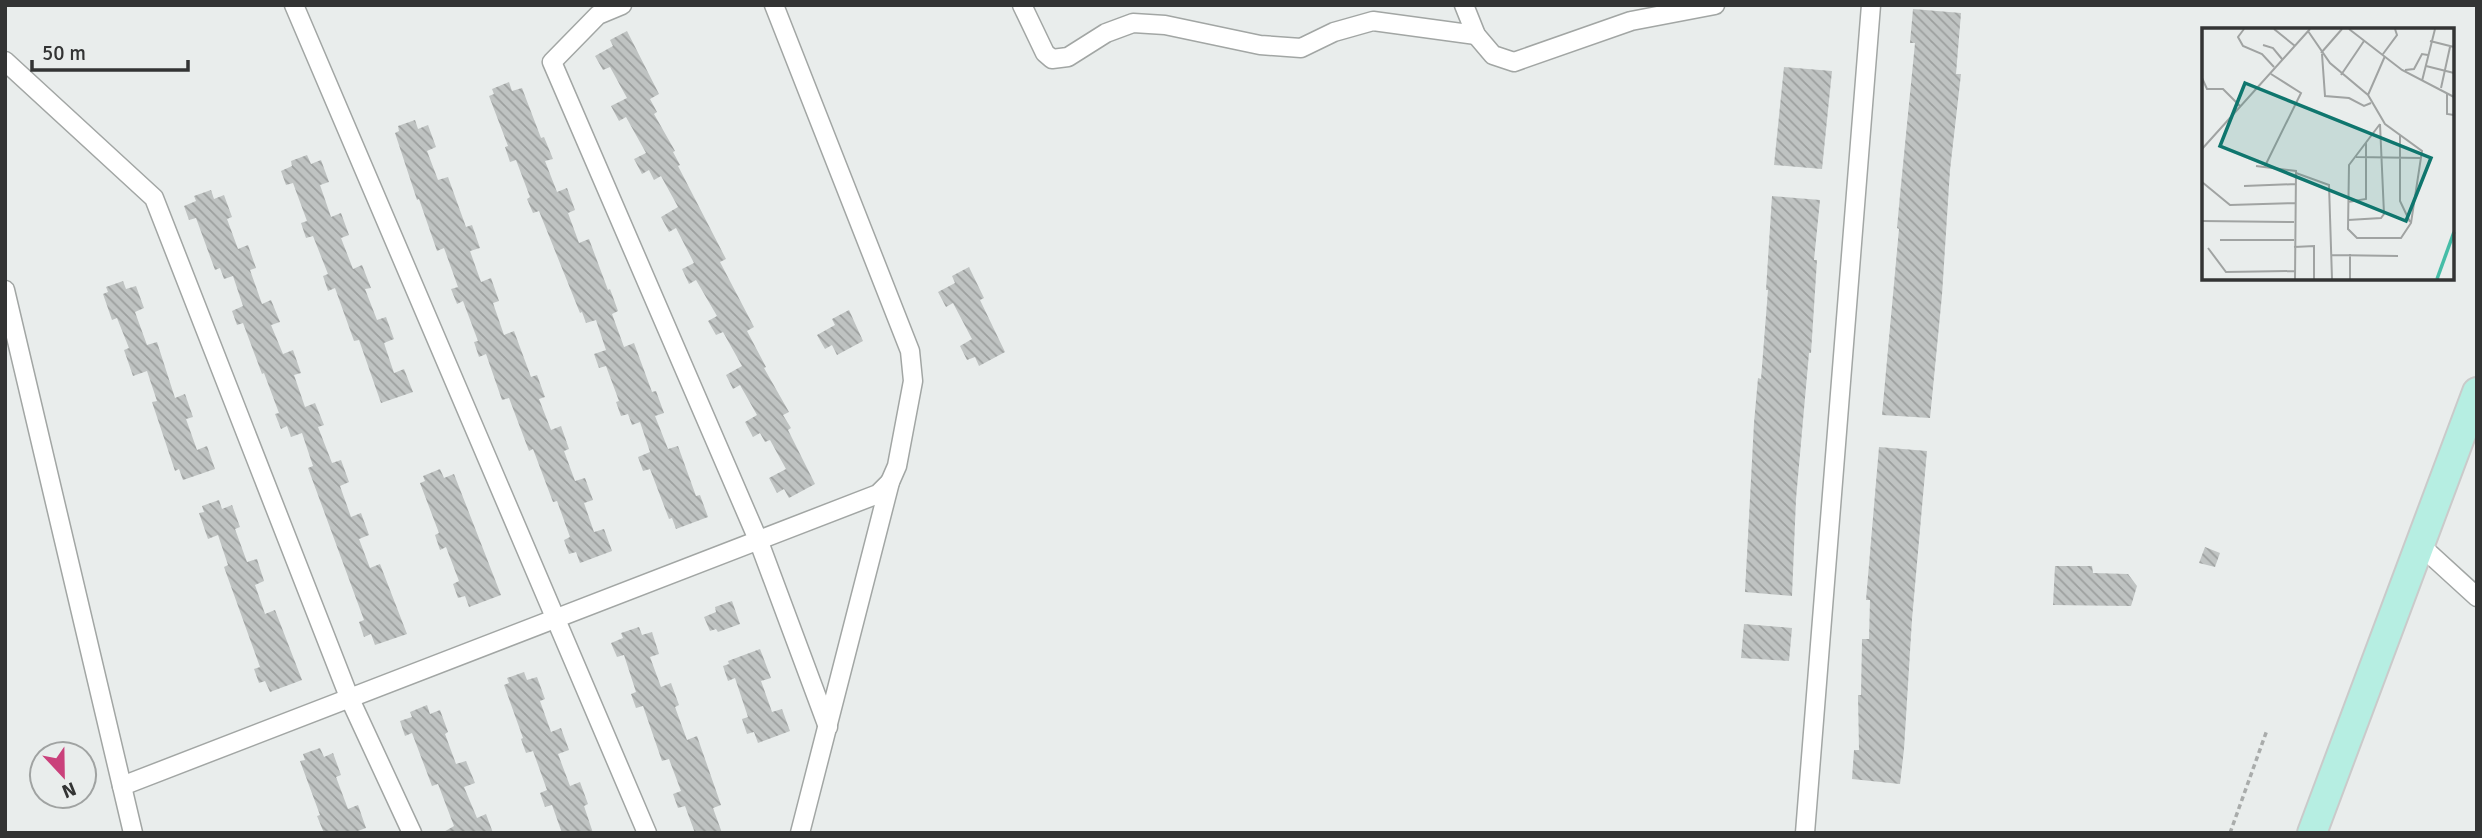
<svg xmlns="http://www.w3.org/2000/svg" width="2482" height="838" viewBox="0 0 2482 838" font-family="Signika,sans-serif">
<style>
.building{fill:url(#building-back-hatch)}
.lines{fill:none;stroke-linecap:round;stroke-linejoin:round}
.street-casing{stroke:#a2a6a4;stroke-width:21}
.primary-casing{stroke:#cacaca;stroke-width:32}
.path{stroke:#a9acab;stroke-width:3.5;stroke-dasharray:5 3.5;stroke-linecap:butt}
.street{stroke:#fff;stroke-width:18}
.primary{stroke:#b6eee2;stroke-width:28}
.inset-river{fill:none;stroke:#45bda7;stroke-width:3.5}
.inset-road{fill:none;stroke:#a0a3a2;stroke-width:2}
.view{fill:#0f766e;fill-opacity:0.15;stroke:#0f766e;stroke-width:3.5}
.inset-edge{fill:none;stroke:#333434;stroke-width:3.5}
</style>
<defs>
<pattern id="building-back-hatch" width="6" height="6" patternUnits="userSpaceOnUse" patternTransform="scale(1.75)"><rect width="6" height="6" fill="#bfc3c2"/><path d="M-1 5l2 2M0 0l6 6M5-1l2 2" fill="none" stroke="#9c9f9e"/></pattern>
</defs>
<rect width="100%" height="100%" fill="#e9edec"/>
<g class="building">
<polygon points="1913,9 1961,13 1956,74 1961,74 1950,170 1942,295 1930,418 1882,415 1899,229 1897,228 1900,195 1915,43 1910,43"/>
<polygon points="627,31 659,94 650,99 657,112 654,114 675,151 673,152 680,165 678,166 726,259 720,262 754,327 747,331 766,367 764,368 789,412 783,415 791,428 788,430 815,484 789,498 784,489 777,493 769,478 786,469 770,440 765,442 760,433 753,437 745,422 757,415 740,385 733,389 726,375 742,366 723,332 716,335 708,321 717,316 696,280 689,284 682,269 694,263 676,228 669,232 661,217 678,207 661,176 654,180 649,170 642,174 634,159 646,153 626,117 619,121 611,106 627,98 610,67 603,70 595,56 613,46 610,40"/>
<polygon points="1784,67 1832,71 1822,169 1774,165"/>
<polygon points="509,82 512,91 522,88 541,138 544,137 553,159 545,161 557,192 567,188 575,210 568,213 579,243 589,239 608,290 610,289 618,311 612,314 624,347 634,343 652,392 656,391 664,413 655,416 668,449 678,446 696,496 700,495 708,517 676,529 672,518 669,519 650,469 643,471 638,457 650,452 640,422 632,425 628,414 621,416 616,402 619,401 606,366 599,368 594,354 606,350 596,320 586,323 582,312 580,313 539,211 533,213 527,199 530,197 516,160 510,162 505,147 508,146 489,96 494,94 492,89"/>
<polygon points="415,120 418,129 428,125 436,147 427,151 438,180 448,177 466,227 472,225 480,248 470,251 481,282 491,278 499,301 493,303 504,335 514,331 531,377 537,375 545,397 539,399 551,430 561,426 569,449 564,451 575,481 585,478 593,500 584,503 594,532 604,529 612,551 580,563 576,552 569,554 564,540 570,537 557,501 553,502 533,449 529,451 509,398 502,400 486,354 479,357 474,342 478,341 463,301 457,304 451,289 458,287 444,248 437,251 419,199 417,200 395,133 399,131 398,126"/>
<polygon points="307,155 311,164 321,160 329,182 320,185 331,217 341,213 349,235 341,238 353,269 362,265 371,288 365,289 377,320 386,317 394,339 384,343 394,373 404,369 413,392 381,403 359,340 354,341 335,288 328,291 323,276 328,274 313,236 306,238 301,223 307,221 293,183 286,185 281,171 292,166 291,161"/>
<polygon points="211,190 214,199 224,195 232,217 227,219 238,249 248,245 256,268 250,270 262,304 271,300 280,322 271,325 283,354 293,350 301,373 294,375 305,407 315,403 324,425 318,427 332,463 341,460 349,482 340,486 351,517 361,513 369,535 359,539 370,568 380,564 407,634 375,645 371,634 364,637 359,622 364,620 308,468 313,466 302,433 291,437 287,426 281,429 275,414 279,413 264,373 262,374 243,323 237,325 232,311 243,306 233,276 224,279 220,268 215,270 196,218 189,220 184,206 196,201 194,196"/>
<polygon points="1772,196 1820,200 1814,260 1817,260 1811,353 1809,353 1796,499 1792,596 1745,592 1754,423 1758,378 1761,379 1768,290 1766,290"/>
<polygon points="969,267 984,298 980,300 1005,352 979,366 975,357 967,360 960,346 972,339 953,303 946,307 938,292 955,283 952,276"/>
<polygon points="123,281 126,289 136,286 144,308 135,312 147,345 157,342 175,398 185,394 193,417 186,419 197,450 207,446 215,469 183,480 179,469 175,471 152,402 157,401 147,371 133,376 124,350 129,348 117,318 112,320 103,294 108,292 106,287"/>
<polygon points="849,310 863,341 837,355 832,345 825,349 817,335 835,325 832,319"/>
<polygon points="1879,447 1927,451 1912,619 1904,749 1900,784 1852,779 1854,750 1859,750 1858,695 1861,695 1862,639 1869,639 1870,600 1866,600"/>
<polygon points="440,469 444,478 454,474 501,595 469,607 465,596 458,598 453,584 459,581 446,547 440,550 435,535 439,533 420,483 425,481 423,476"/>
<polygon points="219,500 222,509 232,505 240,527 235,529 247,562 257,559 264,581 255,585 265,614 275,610 302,680 270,692 265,681 259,683 254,669 260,667 224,567 228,565 218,535 208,539 199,513 204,512 202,506"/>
<polygon points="2205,547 2220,553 2215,567 2199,563"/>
<polygon points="2055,566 2092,566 2093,573 2128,574 2137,586 2131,606 2053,605"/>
<polygon points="732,601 740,624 718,632 716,629 710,631 704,617 716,612 715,607"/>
<polygon points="1744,624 1792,628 1789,661 1741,658"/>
<polygon points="639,627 642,635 652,632 659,654 650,657 661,687 671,683 679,705 675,707 687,740 697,736 721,805 713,808 722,833 695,833 685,806 678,808 673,794 681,791 669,759 662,761 643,706 636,708 631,694 636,692 624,655 617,657 611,643 623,638 621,633"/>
<polygon points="760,649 771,678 761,681 772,712 782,709 790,731 758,743 754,732 747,734 742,719 748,717 735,678 728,681 723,666 729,664 728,661"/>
<polygon points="524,672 527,680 537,677 545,699 540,701 551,732 561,728 569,750 558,754 570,786 580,782 588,804 584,806 593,833 562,833 552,805 545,807 540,793 547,790 533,751 526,753 521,739 523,738 504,685 509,683 507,678"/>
<polygon points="427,705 430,714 440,710 448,732 445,734 456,764 466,761 475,783 464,787 477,818 486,814 493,833 442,833 454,826 438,784 432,786 412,733 405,736 400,721 412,717 410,712"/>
<polygon points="320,748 324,757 333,753 341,775 336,777 348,809 358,805 366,828 352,833 324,833 317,816 320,815 300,761 305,760 303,754"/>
</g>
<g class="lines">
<g class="street-casing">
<g id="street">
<polyline points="294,5 647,833"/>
<polyline points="622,5 598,15 552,62 759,542 828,727"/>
<polyline points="774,5 910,351 913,381 897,466 890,482 800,833"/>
<polyline points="1022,5 1045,53 1052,59 1068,57 1106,33 1133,23 1165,25 1260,45 1301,48 1334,32 1373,21 1476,35"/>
<polyline points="1464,5 1476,35 1493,55 1514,62 1631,21 1715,5"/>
<polyline points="5,61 154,198 349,697 412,833"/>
<polyline points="5,290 133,833"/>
<polyline points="2420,545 2477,597"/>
<polyline points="122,786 878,494 890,482"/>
<polyline points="1805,833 1871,5"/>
</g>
</g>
<g class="primary-casing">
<polyline id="primary" points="2312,833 2477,392"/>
</g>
<polyline class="path" points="2230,833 2267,730"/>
<use href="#street" class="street"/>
<use href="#primary" class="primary"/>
</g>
<g transform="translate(2202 28)">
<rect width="252" height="252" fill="#e9edec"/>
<path class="inset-river" d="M 235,251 L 252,204"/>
<path class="inset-road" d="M 42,1 L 36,9 L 41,18 L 60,26 L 72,39M 72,1 L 93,18M 147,1 L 200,42 L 252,69M 106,3 L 128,35 L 166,67 L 183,96 L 220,123 L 209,195 L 199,210 L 155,210 L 146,201 L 147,137 L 178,96M 228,13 L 252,19M 61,17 L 71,20 L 80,31M 119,25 L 140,1M 120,26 L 123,68 L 147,70 L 162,78 L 169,75M 181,26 L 195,7 L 193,1M 224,38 L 252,45M 203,42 L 212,41 L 220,26 L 226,27M 139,47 L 162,13M 0,50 L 5,61 L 21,61 L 39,79M 220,53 L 233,1M 239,60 L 248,19M 245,66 L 245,86 L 252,87M 166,67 L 183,28M 198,107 L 198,173 L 208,194M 0,121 L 108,1M 154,129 L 219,130M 54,138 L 94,143 L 93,251M 63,138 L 99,65 L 69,46M 94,145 L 127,157 L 130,251M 0,154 L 28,177 L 93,175M 42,158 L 94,156M 146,174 L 164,171 L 164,115M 146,192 L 179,190 L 182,186 L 178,96M 0,193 L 92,194M 18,212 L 92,212M 92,219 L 112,218 L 112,251M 6,220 L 24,244 L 93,243M 148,226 L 148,251M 130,227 L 196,228"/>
<path class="view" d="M 43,55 L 229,130 L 204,193 L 18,118 Z"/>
<rect width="252" height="252" class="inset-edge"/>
</g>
<rect width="2482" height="838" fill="none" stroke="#333434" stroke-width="14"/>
<g transform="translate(63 775) rotate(158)"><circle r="33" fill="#e9edec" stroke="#a0a3a2" stroke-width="2"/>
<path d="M0-5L12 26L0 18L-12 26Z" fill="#ca417b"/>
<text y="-10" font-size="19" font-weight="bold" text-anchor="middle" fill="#333434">N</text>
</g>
<path d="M32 60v10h156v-10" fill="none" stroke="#333434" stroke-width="3.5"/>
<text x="42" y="60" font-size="21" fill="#333434" stroke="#e9edec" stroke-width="5" paint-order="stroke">50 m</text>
</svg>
